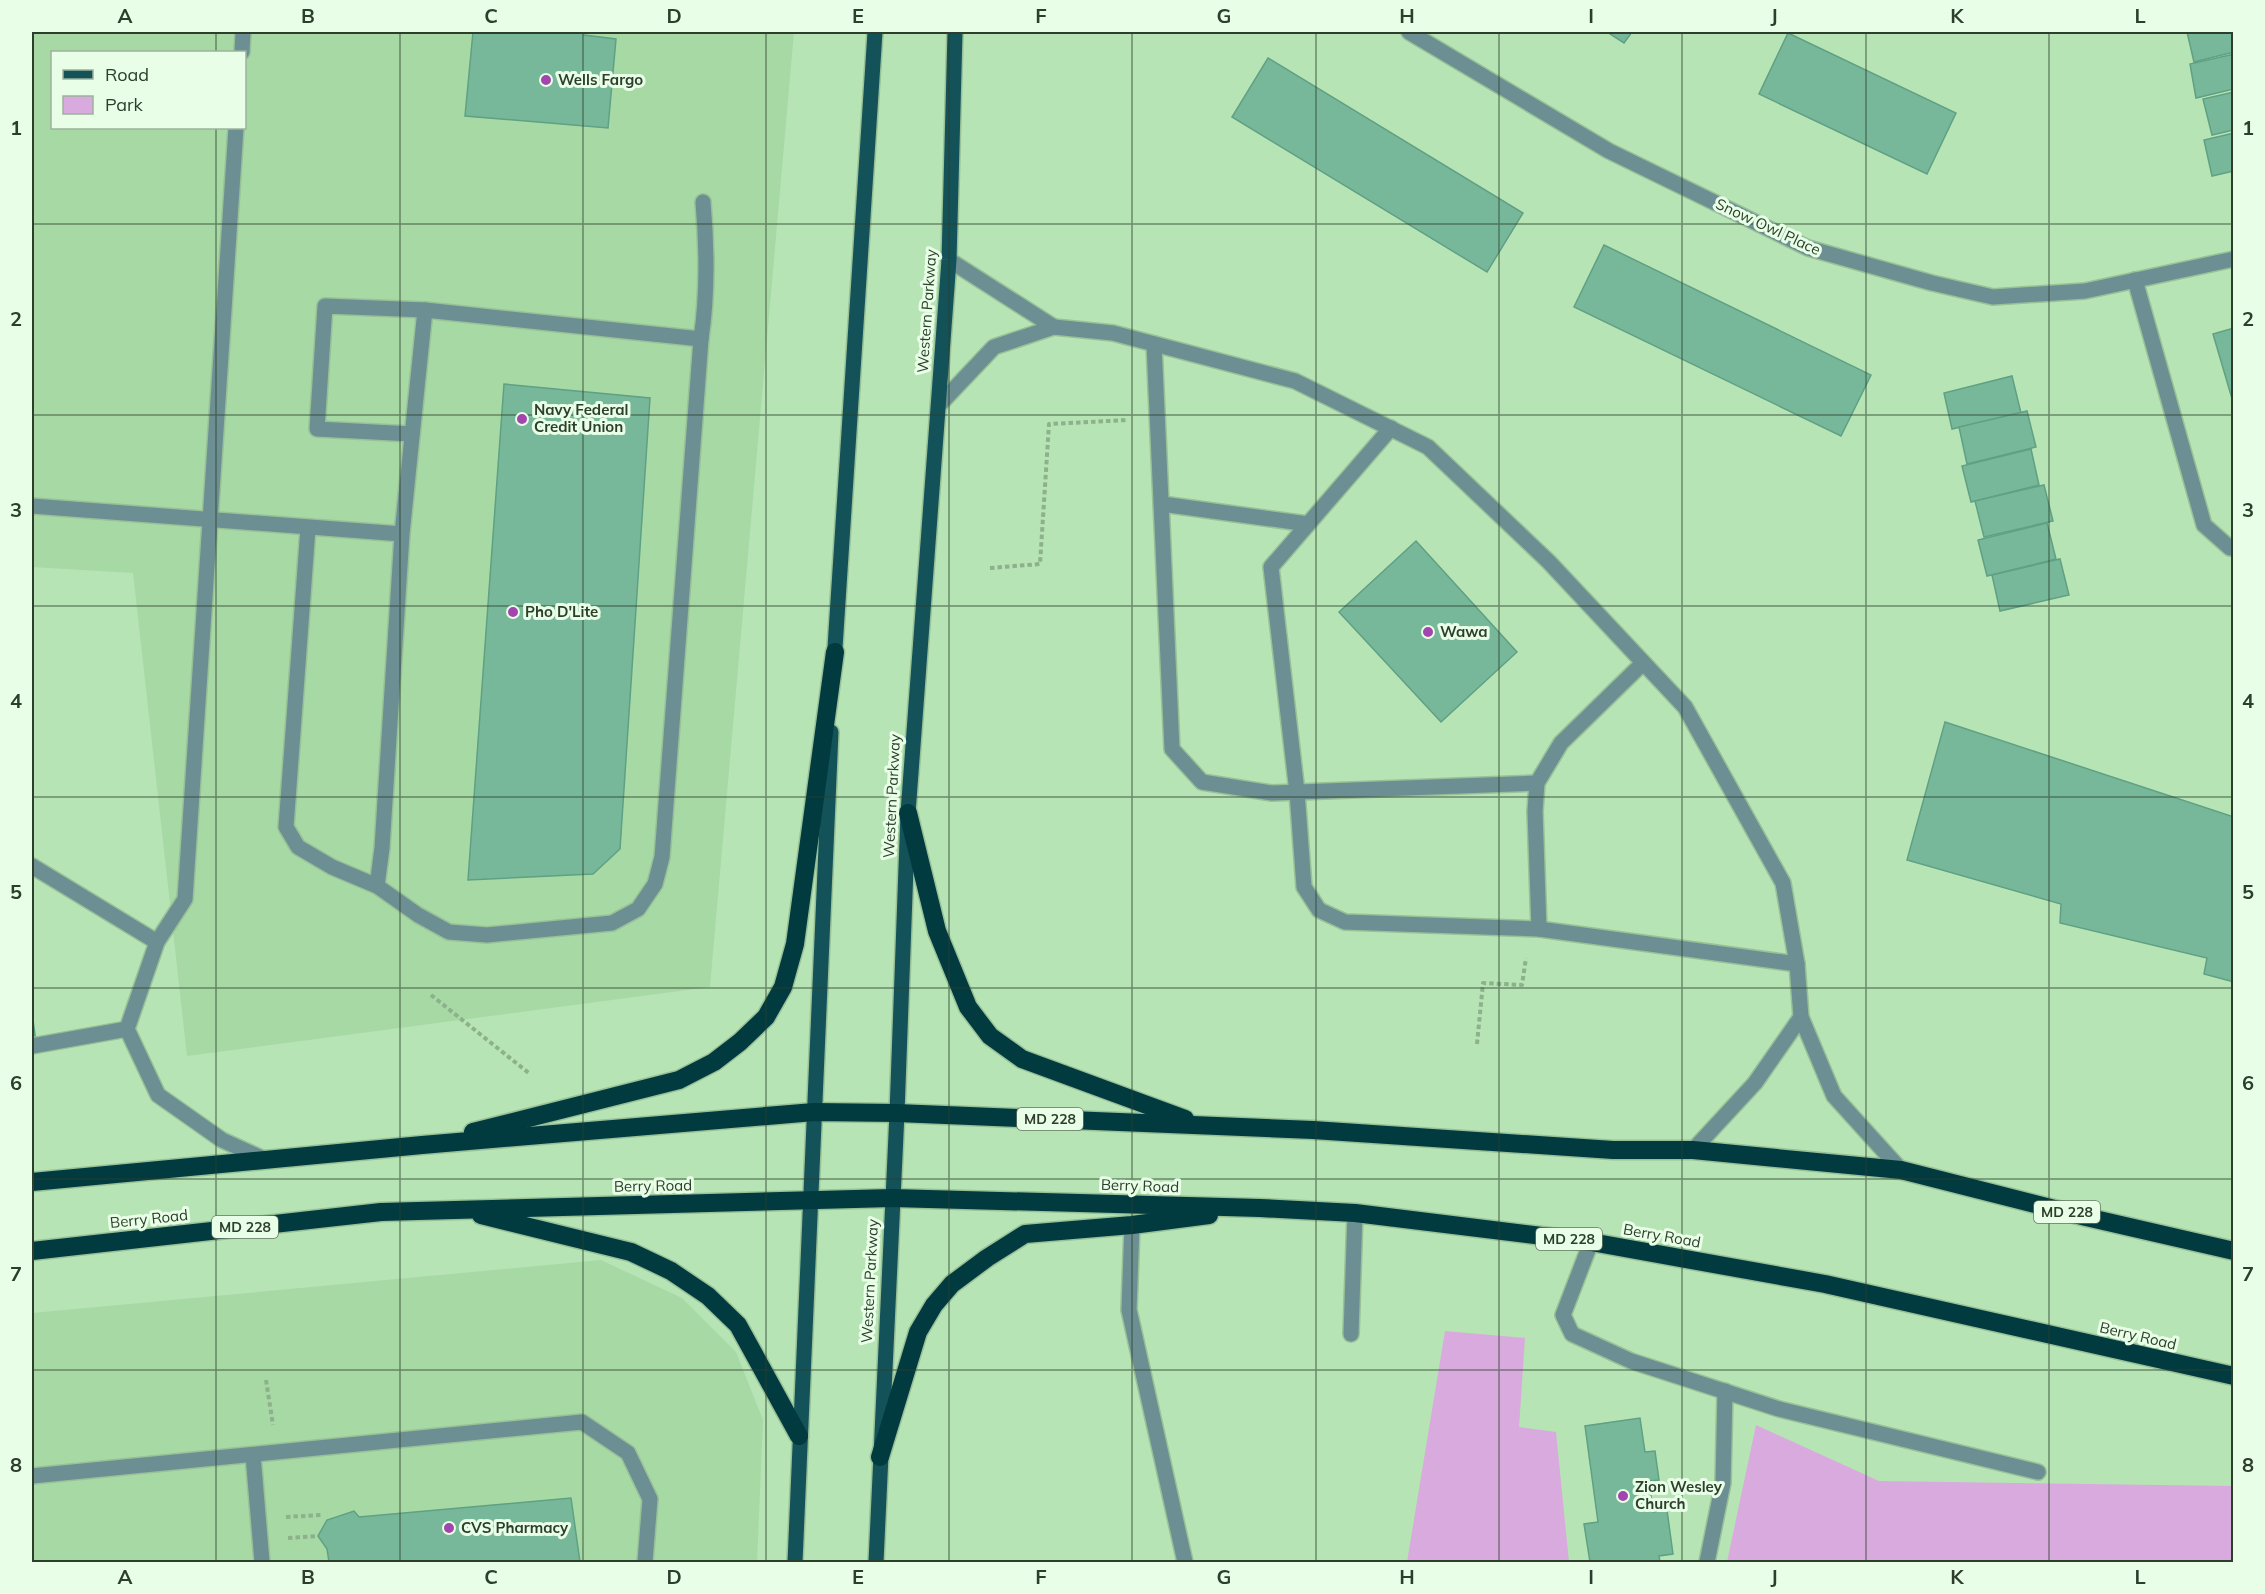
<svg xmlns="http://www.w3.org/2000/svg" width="2265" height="1594" viewBox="0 0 2265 1594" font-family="Mulish,sans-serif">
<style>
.built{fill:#a7d9a5;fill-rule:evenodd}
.green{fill:#d9aadd}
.building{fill:#78b89a;stroke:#60a083;stroke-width:1.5}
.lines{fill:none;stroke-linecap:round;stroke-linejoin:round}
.minor-casing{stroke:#99c097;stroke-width:18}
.major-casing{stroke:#99c097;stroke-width:18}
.highway-casing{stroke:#99c097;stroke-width:21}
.path{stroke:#8cb18b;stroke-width:4;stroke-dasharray:4.5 3;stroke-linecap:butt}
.minor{stroke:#6b8f93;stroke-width:15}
.major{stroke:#135258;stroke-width:15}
.highway{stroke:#013b40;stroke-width:18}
.grid{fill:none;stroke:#2d3f2c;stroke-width:1.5;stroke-opacity:0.55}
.poi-dot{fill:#a345ae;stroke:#e8fee6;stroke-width:2}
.labels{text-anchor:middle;stroke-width:6;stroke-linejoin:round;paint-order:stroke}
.shield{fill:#e8fee6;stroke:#657864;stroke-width:1.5}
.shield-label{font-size:14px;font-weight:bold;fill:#2d3f2c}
.poi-label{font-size:15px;font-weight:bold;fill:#2d3f2c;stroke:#e8fee6;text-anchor:start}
.street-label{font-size:15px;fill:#2d3f2c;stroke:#e8fee6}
.neatline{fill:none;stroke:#2d3f2c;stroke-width:2}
.grid-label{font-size:20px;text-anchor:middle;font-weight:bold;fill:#2d3f2c}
</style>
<rect width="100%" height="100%" fill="#b7e4b5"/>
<g class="built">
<path d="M 32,32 L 794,32 L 710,987 L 187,1056 L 133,573 L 32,567 ZM 52,52 L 244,52 L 244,128 L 52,128 Z"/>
<polygon points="601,1260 682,1298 736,1352 763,1420 757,1562 32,1562 32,1313"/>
</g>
<g class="green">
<polygon points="1445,1331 1525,1338 1519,1427 1556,1432 1569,1562 1407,1562"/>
<polygon points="1756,1425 1879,1481 2233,1486 2233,1562 1727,1562"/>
</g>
<g class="building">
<polygon points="473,32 584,32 584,35 616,39 608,128 465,116"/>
<polygon points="1607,32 1632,32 1624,43"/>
<polygon points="2187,32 2234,32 2234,52 2194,62"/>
<polygon points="1788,33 1956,113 1927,174 1759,94"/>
<polygon points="2234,54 2234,89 2196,98 2190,64"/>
<polygon points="1268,58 1523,213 1487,272 1232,117"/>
<polygon points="2234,92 2234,130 2212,135 2203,99"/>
<polygon points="2234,133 2234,171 2212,176 2204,140"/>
<polygon points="1604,245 1871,375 1841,436 1574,307"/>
<polygon points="2234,328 2234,402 2233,402 2213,334"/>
<polygon points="2012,376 2021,413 1952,429 1944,393"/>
<polygon points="504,384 650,398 620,849 593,874 468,880"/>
<polygon points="2027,411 2036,447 1967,464 1959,427"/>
<polygon points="2031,449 2039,485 1971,502 1962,466"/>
<polygon points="2044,485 2053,521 1984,537 1975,501"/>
<polygon points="2047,523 2056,559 1987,576 1978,540"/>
<polygon points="1416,541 1517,652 1441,722 1339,612"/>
<polygon points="2060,559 2069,595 2000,611 1992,575"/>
<polygon points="1945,722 2234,817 2234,982 2204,974 2207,958 2060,923 2061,904 1907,860"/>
<polygon points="32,1013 36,1042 32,1043"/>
<polygon points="1640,1418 1645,1452 1655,1451 1659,1480 1649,1481 1653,1512 1667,1510 1673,1554 1659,1556 1660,1562 1590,1562 1584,1524 1598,1522 1585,1426"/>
<polygon points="571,1498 580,1562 329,1562 327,1549 318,1536 327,1520 354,1511 359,1517"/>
</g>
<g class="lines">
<g class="minor-casing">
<g id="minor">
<polyline points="1409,32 1609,151 1808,248 1932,283 1993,297 2085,291 2234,259"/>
<polyline points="242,52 243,32"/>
<polyline points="236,128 185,899 157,942 127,1029 158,1095 222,1140 266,1160"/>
<polyline points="949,260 1054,327"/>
<polyline points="2135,280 2204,525 2230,548 2234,548"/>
<path d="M 701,339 C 708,293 707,248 703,202"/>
<polyline points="1154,344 1172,749 1202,782 1272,793 1537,783"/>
<polyline points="939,405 994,347 1054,327 1113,333 1295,381 1428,447 1549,562 1685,707 1783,883 1797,964 1801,1017 1834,1096 1901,1170"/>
<polyline points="1391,428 1271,567 1297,792 1304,887 1319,910 1345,922 1539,929 1797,964"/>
<polyline points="412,434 317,429 325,306 425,310"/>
<polyline points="1162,504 1308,524"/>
<polyline points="32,506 402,534 382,848 377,886 418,915 449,932 487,935 612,923 638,909 655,884 662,857 701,339 425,310 402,534"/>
<polyline points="308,528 286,827 298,847 332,867 377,886"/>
<polyline points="32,866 157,942"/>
<polyline points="1539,929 1535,811 1537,783 1561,743 1643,663"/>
<polyline points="32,1046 127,1029"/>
<polyline points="1693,1150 1755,1083 1801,1017"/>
<polyline points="1132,1225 1129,1310 1185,1562"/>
<polyline points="1591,1242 1563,1315 1572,1334 1631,1361 1779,1409 2038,1472"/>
<polyline points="1351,1334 1355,1213"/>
<polyline points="253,1455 262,1562"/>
<polyline points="32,1476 582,1422 628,1453 650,1499 645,1562"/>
<polyline points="1707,1562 1723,1483 1725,1391"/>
</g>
</g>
<g class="major-casing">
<g id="major">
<polyline points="834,663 875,32"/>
<polyline points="795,1562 831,732"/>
<polyline points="876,1562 897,1113 908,813 949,260 955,32"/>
</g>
</g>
<g class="highway-casing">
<g id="highway">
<polyline points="908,813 937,931 968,1007 990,1036 1022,1059 1185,1119"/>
<polyline points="473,1132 679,1080 714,1062 740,1042 766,1017 783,987 795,944 835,652"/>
<polyline points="32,1182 422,1145 814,1112 897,1113 1313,1130 1613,1150 1693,1150 1901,1170 2086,1217 2234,1251"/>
<polyline points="481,1215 631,1252 671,1271 708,1296 738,1325 799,1436"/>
<polyline points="32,1251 381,1212 892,1198 1260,1208 1355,1213 1591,1242 1825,1284 2234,1376"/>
<polyline points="880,1457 918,1332 934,1305 952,1284 987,1258 1025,1234 1132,1225 1209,1215"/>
</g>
</g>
<g class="path">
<polyline points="990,568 1040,564 1049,424 1128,420"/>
<polyline points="431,995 530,1074"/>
<polyline points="1477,1044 1483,983 1522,985 1526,958"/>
<polyline points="266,1380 273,1425"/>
<polyline points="286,1517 321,1515"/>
<polyline points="288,1538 318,1536"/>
</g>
<use href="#minor" class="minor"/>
<use href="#major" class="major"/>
<use href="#highway" class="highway"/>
</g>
<path class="grid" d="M 216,32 L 216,52M 400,32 L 400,1562M 583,32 L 583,1562M 766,32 L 766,1562M 949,32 L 949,1562M 1132,32 L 1132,1562M 1316,32 L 1316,1562M 1499,32 L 1499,1562M 1682,32 L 1682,1562M 1866,32 L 1866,1562M 2049,32 L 2049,1562M 216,128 L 216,1562M 32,224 L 2234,224M 32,415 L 2234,415M 32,606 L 2234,606M 32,797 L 2234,797M 32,988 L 2234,988M 32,1179 L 2234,1179M 32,1370 L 2234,1370"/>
<g class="poi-dot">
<circle cx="546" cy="80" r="6"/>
<circle cx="522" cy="419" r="6"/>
<circle cx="513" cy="612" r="6"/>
<circle cx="1428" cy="632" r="6"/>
<circle cx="1623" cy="1496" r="6"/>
<circle cx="449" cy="1528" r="6"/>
</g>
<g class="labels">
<g class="shield">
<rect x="1017" y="1108" width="66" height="22" rx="4.5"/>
<rect x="2034" y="1201" width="66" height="22" rx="4.5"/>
<rect x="212" y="1216" width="66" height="22" rx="4.5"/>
<rect x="1536" y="1228" width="66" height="22" rx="4.5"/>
</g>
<g class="shield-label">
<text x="1050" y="1124">MD 228</text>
<text x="2067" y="1217">MD 228</text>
<text x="245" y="1232">MD 228</text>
<text x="1569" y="1244">MD 228</text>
</g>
<g class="poi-label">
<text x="558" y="85">Wells Fargo</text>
<text x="534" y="415">Navy Federal<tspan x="534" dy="17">Credit Union</tspan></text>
<text x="525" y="617">Pho D'Lite</text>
<text x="1440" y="637">Wawa</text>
<text x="1635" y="1492">Zion Wesley<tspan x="1635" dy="17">Church</tspan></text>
<text x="461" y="1533">CVS Pharmacy</text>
</g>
<g class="street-label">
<text transform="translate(1768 227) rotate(25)" y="5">Snow Owl Place</text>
<text transform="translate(927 311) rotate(-86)" y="5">Western Parkway</text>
<text transform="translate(892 796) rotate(-87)" y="5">Western Parkway</text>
<text transform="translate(653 1186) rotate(-1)" y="5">Berry Road</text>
<text transform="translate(1140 1186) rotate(2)" y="5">Berry Road</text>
<text transform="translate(149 1219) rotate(-6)" y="5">Berry Road</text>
<text transform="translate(1662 1236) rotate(10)" y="5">Berry Road</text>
<text transform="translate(870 1281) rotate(-87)" y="5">Western Parkway</text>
<text transform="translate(2138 1336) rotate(13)" y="5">Berry Road</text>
</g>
</g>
<rect width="2265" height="1594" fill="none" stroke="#e8fee6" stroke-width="66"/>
<rect x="51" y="51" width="195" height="78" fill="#e8fee6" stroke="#9db29c" stroke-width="1.5"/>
<rect x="63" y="70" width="30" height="9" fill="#135258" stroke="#9db29c" stroke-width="1.5"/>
<text x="105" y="81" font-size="18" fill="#2d3f2c">Road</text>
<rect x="63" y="96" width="30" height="18" fill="#d9aadd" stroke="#9db29c" stroke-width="1.5"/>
<text x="105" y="111" font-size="18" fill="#2d3f2c">Park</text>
<rect x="33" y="33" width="2199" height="1528" class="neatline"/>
<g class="grid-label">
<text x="125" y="23">A</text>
<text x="308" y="23">B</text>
<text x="491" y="23">C</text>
<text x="674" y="23">D</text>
<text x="858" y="23">E</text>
<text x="1041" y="23">F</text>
<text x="1224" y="23">G</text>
<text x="1407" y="23">H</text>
<text x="1591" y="23">I</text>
<text x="1774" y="23">J</text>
<text x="1957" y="23">K</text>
<text x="2140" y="23">L</text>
<text x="16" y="135">1</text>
<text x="2248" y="135">1</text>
<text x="16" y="326">2</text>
<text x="2248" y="326">2</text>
<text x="16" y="517">3</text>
<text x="2248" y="517">3</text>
<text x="16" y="708">4</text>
<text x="2248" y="708">4</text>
<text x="16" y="899">5</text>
<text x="2248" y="899">5</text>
<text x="16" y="1090">6</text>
<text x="2248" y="1090">6</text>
<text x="16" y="1281">7</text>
<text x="2248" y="1281">7</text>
<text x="16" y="1472">8</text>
<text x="2248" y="1472">8</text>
<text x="125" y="1584">A</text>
<text x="308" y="1584">B</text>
<text x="491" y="1584">C</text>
<text x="674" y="1584">D</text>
<text x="858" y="1584">E</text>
<text x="1041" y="1584">F</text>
<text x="1224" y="1584">G</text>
<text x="1407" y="1584">H</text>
<text x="1591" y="1584">I</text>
<text x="1774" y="1584">J</text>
<text x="1957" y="1584">K</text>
<text x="2140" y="1584">L</text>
</g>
</svg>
